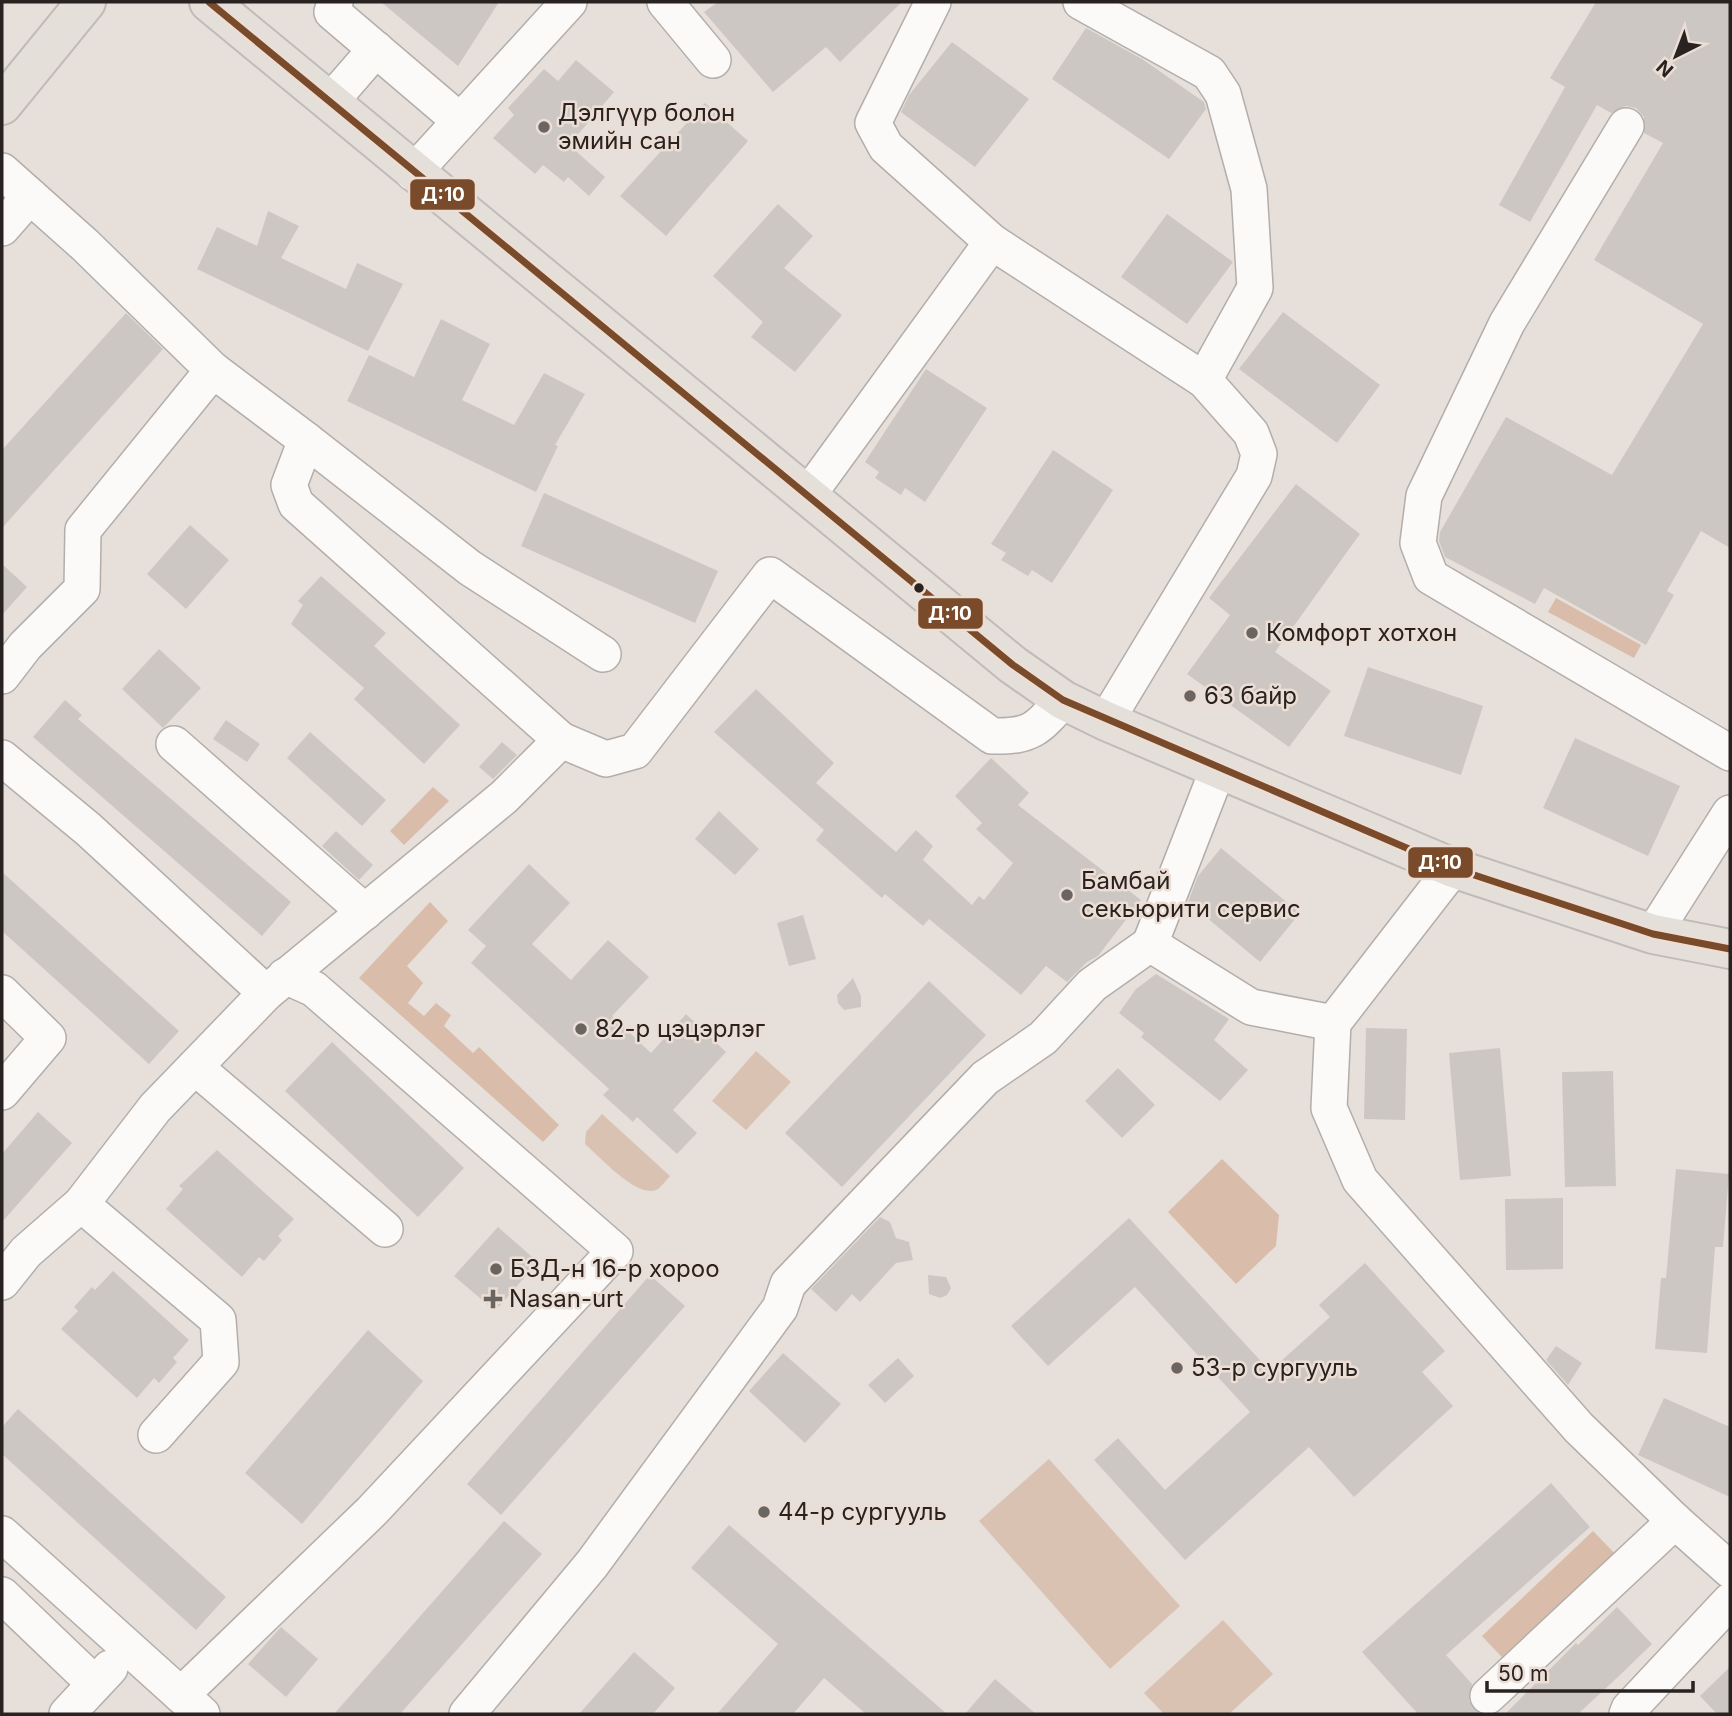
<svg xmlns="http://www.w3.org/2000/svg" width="1732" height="1716" viewBox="0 0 1732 1716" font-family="Inter,sans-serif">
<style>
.green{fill:#dac2b2}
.forest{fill:#d9bdaa}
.building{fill:#cdc7c3}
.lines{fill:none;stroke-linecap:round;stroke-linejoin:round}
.minor-casing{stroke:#b3aeaa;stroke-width:38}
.major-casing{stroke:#bfbbb8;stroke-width:42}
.minor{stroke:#fbfaf9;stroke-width:35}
.major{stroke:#e5dfda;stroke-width:38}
.bus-1-casing{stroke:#ecded5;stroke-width:12}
.bus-1{stroke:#7a4b2a;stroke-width:7}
.poi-dot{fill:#6b6561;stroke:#ecded5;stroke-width:2.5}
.bus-dot{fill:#282320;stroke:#ecded5;stroke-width:2.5}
.labels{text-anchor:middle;stroke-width:5;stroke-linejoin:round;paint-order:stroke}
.poi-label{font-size:24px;fill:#282320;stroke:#ecded5;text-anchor:start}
.line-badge{stroke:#ecded5;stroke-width:2.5}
.badge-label{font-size:19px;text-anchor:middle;font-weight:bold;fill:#fff}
</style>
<rect width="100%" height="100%" fill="#e7dfda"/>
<g class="green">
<polygon points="756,1051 791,1082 746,1130 712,1101"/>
<path d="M 602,1114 L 670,1176 C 666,1180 662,1186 658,1189 C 639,1201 599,1156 585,1144 L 586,1132 Z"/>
<polygon points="1049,1459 1180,1606 1110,1669 979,1521"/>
<polygon points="1223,1620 1273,1674 1229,1714 1164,1714 1144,1693"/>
</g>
<g class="forest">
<polygon points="1556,598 1641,645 1634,658 1548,612"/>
<polygon points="433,787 449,801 404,845 390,831"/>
<polygon points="430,902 448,921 407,966 423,983 408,1003 424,1016 436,1003 451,1015 444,1026 473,1053 479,1047 559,1125 543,1142 359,978"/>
<polygon points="1222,1159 1279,1215 1276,1246 1236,1284 1168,1212"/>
<polygon points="1593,1531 1623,1562 1512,1668 1482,1636"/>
</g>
<g class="building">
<polygon points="381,2 499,2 458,66"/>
<polygon points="718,2 902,2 840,62 826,47 773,92 704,12"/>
<polygon points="1596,2 1730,2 1730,548 1701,531 1667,591 1674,595 1646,645 1544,588 1535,604 1445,557 1439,541 1440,532 1506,417 1612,475 1703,324 1594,260 1663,143 1644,133 1644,117 1636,108 1626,106 1611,113 1597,105 1530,222 1499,205 1565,87 1550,78"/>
<polygon points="1086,28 1142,59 1204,102 1206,109 1169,159 1052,79"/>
<polygon points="952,42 1029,99 975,167 901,112 909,95"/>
<polygon points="576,60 614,92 569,145 605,177 589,196 568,177 564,182 543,165 535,174 493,138 514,115 508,108 544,69 558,81"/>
<polygon points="705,103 748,141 666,236 620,196"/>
<polygon points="778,204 813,236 784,268 842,315 795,372 751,337 763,322 713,276"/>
<polygon points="268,211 299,226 281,258 346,289 357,263 403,284 368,351 197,269 217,227 257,246"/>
<polygon points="1167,214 1233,262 1187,324 1121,277"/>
<polygon points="1283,312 1380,385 1337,443 1239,369"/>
<polygon points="126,313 163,349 2,528 2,450"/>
<polygon points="441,319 490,344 462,400 514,425 544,373 585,394 555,445 558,446 536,492 347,401 369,355 414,377"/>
<polygon points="926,369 987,408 925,502 905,488 901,495 875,478 879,472 865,462"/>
<polygon points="1053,450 1113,490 1052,583 1032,570 1028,576 1001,560 1006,553 991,544"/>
<polygon points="1296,484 1360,534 1275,652 1331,691 1289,747 1187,674 1230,615 1209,598"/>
<polygon points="544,493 718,571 695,623 521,546"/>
<polygon points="190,525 229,560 186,609 147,574"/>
<polygon points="2,564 27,587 2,615"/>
<polygon points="321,576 386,633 374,646 460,725 424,764 354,699 364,688 291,624 303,605 298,601"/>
<polygon points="159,649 201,688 163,728 122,689"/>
<polygon points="1368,667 1483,706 1461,775 1344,736"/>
<polygon points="756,689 834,763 816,783 896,852 916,830 933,846 923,860 972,905 979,896 984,900 1013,863 976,829 982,823 955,796 991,758 1029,793 1018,805 1141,900 1098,956 1087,962 1067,982 1046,966 1021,995 929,919 923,926 885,894 882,898 816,840 824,830 714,732"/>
<polygon points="65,700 82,715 78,719 291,902 262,936 33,737"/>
<polygon points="226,720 260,744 247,762 213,739"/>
<polygon points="310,732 386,800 362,826 287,758"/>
<polygon points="1575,738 1680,786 1648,856 1543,808"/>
<polygon points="502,742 517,755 493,779 479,767"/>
<polygon points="719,811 759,849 735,875 695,839"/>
<polygon points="336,831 373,865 359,880 322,846"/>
<polygon points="1221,848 1300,913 1260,962 1188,902 1198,876"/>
<polygon points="529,864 570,903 532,944 571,980 608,940 649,977 612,1016 651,1053 686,1014 726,1052 673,1110 697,1133 677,1154 637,1117 633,1122 603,1095 609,1089 471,963 486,946 468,930"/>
<polygon points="2,872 179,1031 149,1064 2,931"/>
<polygon points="803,915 816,959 789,966 777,923"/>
<polygon points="1156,974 1229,1019 1214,1040 1248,1070 1220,1101 1141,1037 1144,1033 1119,1013 1136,989"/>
<polygon points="853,978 861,996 861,1007 844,1010 838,1003 837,995"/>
<polygon points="929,981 986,1035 842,1187 785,1133"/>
<polygon points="1366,1028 1407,1029 1405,1120 1364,1119"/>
<polygon points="332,1042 464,1168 418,1217 285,1091"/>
<polygon points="1500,1048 1511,1176 1460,1180 1449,1053"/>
<polygon points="1118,1068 1155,1105 1122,1138 1085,1101"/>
<polygon points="1613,1071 1616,1186 1565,1187 1562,1072"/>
<polygon points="38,1112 72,1143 2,1222 2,1154"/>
<polygon points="217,1150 294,1219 278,1236 282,1240 264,1261 259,1257 242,1277 166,1209 183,1189 179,1186"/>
<polygon points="1676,1169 1729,1174 1723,1247 1715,1247 1707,1353 1655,1349 1661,1278 1666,1278"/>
<polygon points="1563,1198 1563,1269 1506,1270 1505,1199"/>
<polygon points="880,1217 890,1222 896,1238 909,1242 913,1260 896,1263 860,1302 852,1294 836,1312 811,1289"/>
<polygon points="1129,1218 1270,1371 1330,1317 1319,1305 1365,1263 1445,1351 1422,1372 1453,1406 1354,1497 1309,1447 1185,1560 1094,1460 1118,1438 1165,1490 1250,1412 1135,1287 1048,1366 1011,1326"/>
<polygon points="498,1227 538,1262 495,1311 454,1276"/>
<polygon points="113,1271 189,1340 173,1358 177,1362 159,1383 154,1378 137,1398 61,1329 78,1311 74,1307 92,1287 95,1290"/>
<polygon points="650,1275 685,1306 501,1515 467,1484"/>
<polygon points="928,1275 946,1277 951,1288 947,1295 940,1298 929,1294"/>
<polygon points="368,1330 423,1381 302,1524 245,1473"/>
<polygon points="1556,1346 1582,1363 1568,1385 1546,1360"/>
<polygon points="783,1353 841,1404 805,1443 749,1391"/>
<polygon points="898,1358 914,1376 885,1403 868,1385"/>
<polygon points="1664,1398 1730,1427 1730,1497 1638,1455"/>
<polygon points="18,1409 226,1597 196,1630 2,1454 2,1427"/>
<polygon points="1551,1483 1590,1527 1446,1655 1472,1684 1469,1701 1480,1714 1418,1714 1362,1652"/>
<polygon points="504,1521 542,1554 400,1714 334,1714"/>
<polygon points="729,1525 947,1714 866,1714 824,1678 793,1714 717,1714 778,1644 691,1568"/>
<polygon points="1617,1607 1652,1644 1619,1676 1578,1714 1505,1714 1576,1643 1578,1645"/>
<polygon points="281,1627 318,1659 286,1697 248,1664"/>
<polygon points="634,1652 675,1688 653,1714 579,1714"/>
<polygon points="1730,1667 1730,1714 1717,1714 1700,1696"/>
<polygon points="995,1679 1036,1714 965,1714"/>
</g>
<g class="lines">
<g class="minor-casing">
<g id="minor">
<polyline points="335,2 332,12 460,121"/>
<polyline points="665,2 713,60"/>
<polyline points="933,2 873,123 886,147 992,242 1204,380 1251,433 1259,454 1254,476 1106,721"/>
<polyline points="1081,2 1209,73 1223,94 1249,189 1255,288 1204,380"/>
<polyline points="330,102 376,49"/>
<polyline points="1626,126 1507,323 1424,496 1418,543 1431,577 1730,753"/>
<polyline points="2,171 85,245 213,370 83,530 82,589 25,646 2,676"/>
<polyline points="413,173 569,2"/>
<polyline points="2,228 30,196"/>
<polyline points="306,440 470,568 603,654"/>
<polyline points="808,495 992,242"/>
<path d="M 561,740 L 606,759 L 635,751 L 770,575 L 992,736 C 1031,737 1038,729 1063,700"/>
<polyline points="174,744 365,912"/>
<polyline points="2,758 88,829 266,993"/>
<polyline points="1453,868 1333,1023 1329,1108 1360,1180 1579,1428 1675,1521 1730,1570"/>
<polyline points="1653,934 1730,813"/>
<polyline points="1150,944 1218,769"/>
<polyline points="2,993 48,1038 2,1092"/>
<polyline points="195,1067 385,1229"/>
<polyline points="81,1204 218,1320 221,1362 156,1435"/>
<polyline points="2,1282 26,1252 81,1204 155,1108 266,993 504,797 561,740 296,504 289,485 306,440 213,370"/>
<polyline points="2,1534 202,1714"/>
<polyline points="2,1595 95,1684"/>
<polyline points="181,1695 372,1511 615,1251 314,989 285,976"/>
<polyline points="1488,1696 1675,1521"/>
<polyline points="67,1714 110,1668"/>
<polyline points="467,1714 592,1564 780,1308 788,1284 985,1078 1043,1038 1092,985 1150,944 1251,1007 1333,1023"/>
<polyline points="1627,1714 1629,1709 1730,1601"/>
</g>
</g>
<g class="major-casing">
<g id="major">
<polyline points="209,2 1013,665 1063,700 1106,721 1453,868 1653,934 1730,949"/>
<polyline points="2,105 86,2"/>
</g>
</g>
<use href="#minor" class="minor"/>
<use href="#major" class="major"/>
<g class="bus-1-casing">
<polyline id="bus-1" points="209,2 1013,665 1063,700 1453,868 1653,934 1730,949"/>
</g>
<use href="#bus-1" class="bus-1"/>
</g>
<g class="poi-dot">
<circle cx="544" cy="127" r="7"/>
<circle cx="1252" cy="633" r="7"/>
<circle cx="1190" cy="696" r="7"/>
<circle cx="1067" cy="895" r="7"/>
<circle cx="581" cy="1029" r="7"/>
<circle cx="496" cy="1269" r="7"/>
<path d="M489.5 1288.5h7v7h7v7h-7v7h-7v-7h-7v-7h7z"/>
<circle cx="1177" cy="1368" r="7"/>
<circle cx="764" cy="1512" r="7"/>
</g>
<circle class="bus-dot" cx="919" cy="588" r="6"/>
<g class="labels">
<g class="poi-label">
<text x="558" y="121">Дэлгүүр болон<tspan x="558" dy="28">эмийн сан</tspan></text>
<text x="1266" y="641">Комфорт хотхон</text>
<text x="1204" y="704">63 байр</text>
<text x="1081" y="889">Бамбай<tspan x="1081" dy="28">секьюрити сервис</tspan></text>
<text x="595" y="1037">82-р цэцэрлэг</text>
<text x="510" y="1277">БЗД-н 16-р хороо</text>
<text x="509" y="1307">Nasan-urt</text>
<text x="1191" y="1376">53-р сургууль</text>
<text x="778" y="1520">44-р сургууль</text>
</g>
</g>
<g class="line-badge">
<rect x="409" y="178" width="67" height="33" rx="7" fill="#7a4b2a"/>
<rect x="917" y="597" width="67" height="33" rx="7" fill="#7a4b2a"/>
<rect x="1407" y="846" width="67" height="33" rx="7" fill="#7a4b2a"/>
</g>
<g class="badge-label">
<text x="443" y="201">Д:10</text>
<text x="950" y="620">Д:10</text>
<text x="1440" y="869">Д:10</text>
</g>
<rect width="1732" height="1716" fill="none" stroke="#282320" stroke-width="7"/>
<g transform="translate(1676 56) rotate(222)" stroke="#ecded5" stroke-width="5" paint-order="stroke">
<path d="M0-5L12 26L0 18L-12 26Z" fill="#282320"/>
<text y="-10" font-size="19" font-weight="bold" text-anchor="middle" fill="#282320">N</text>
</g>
<path d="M1487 1681v10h206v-10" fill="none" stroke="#282320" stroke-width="3.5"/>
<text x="1498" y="1681" font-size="21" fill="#282320" stroke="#ecded5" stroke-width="5" paint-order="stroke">50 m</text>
</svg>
